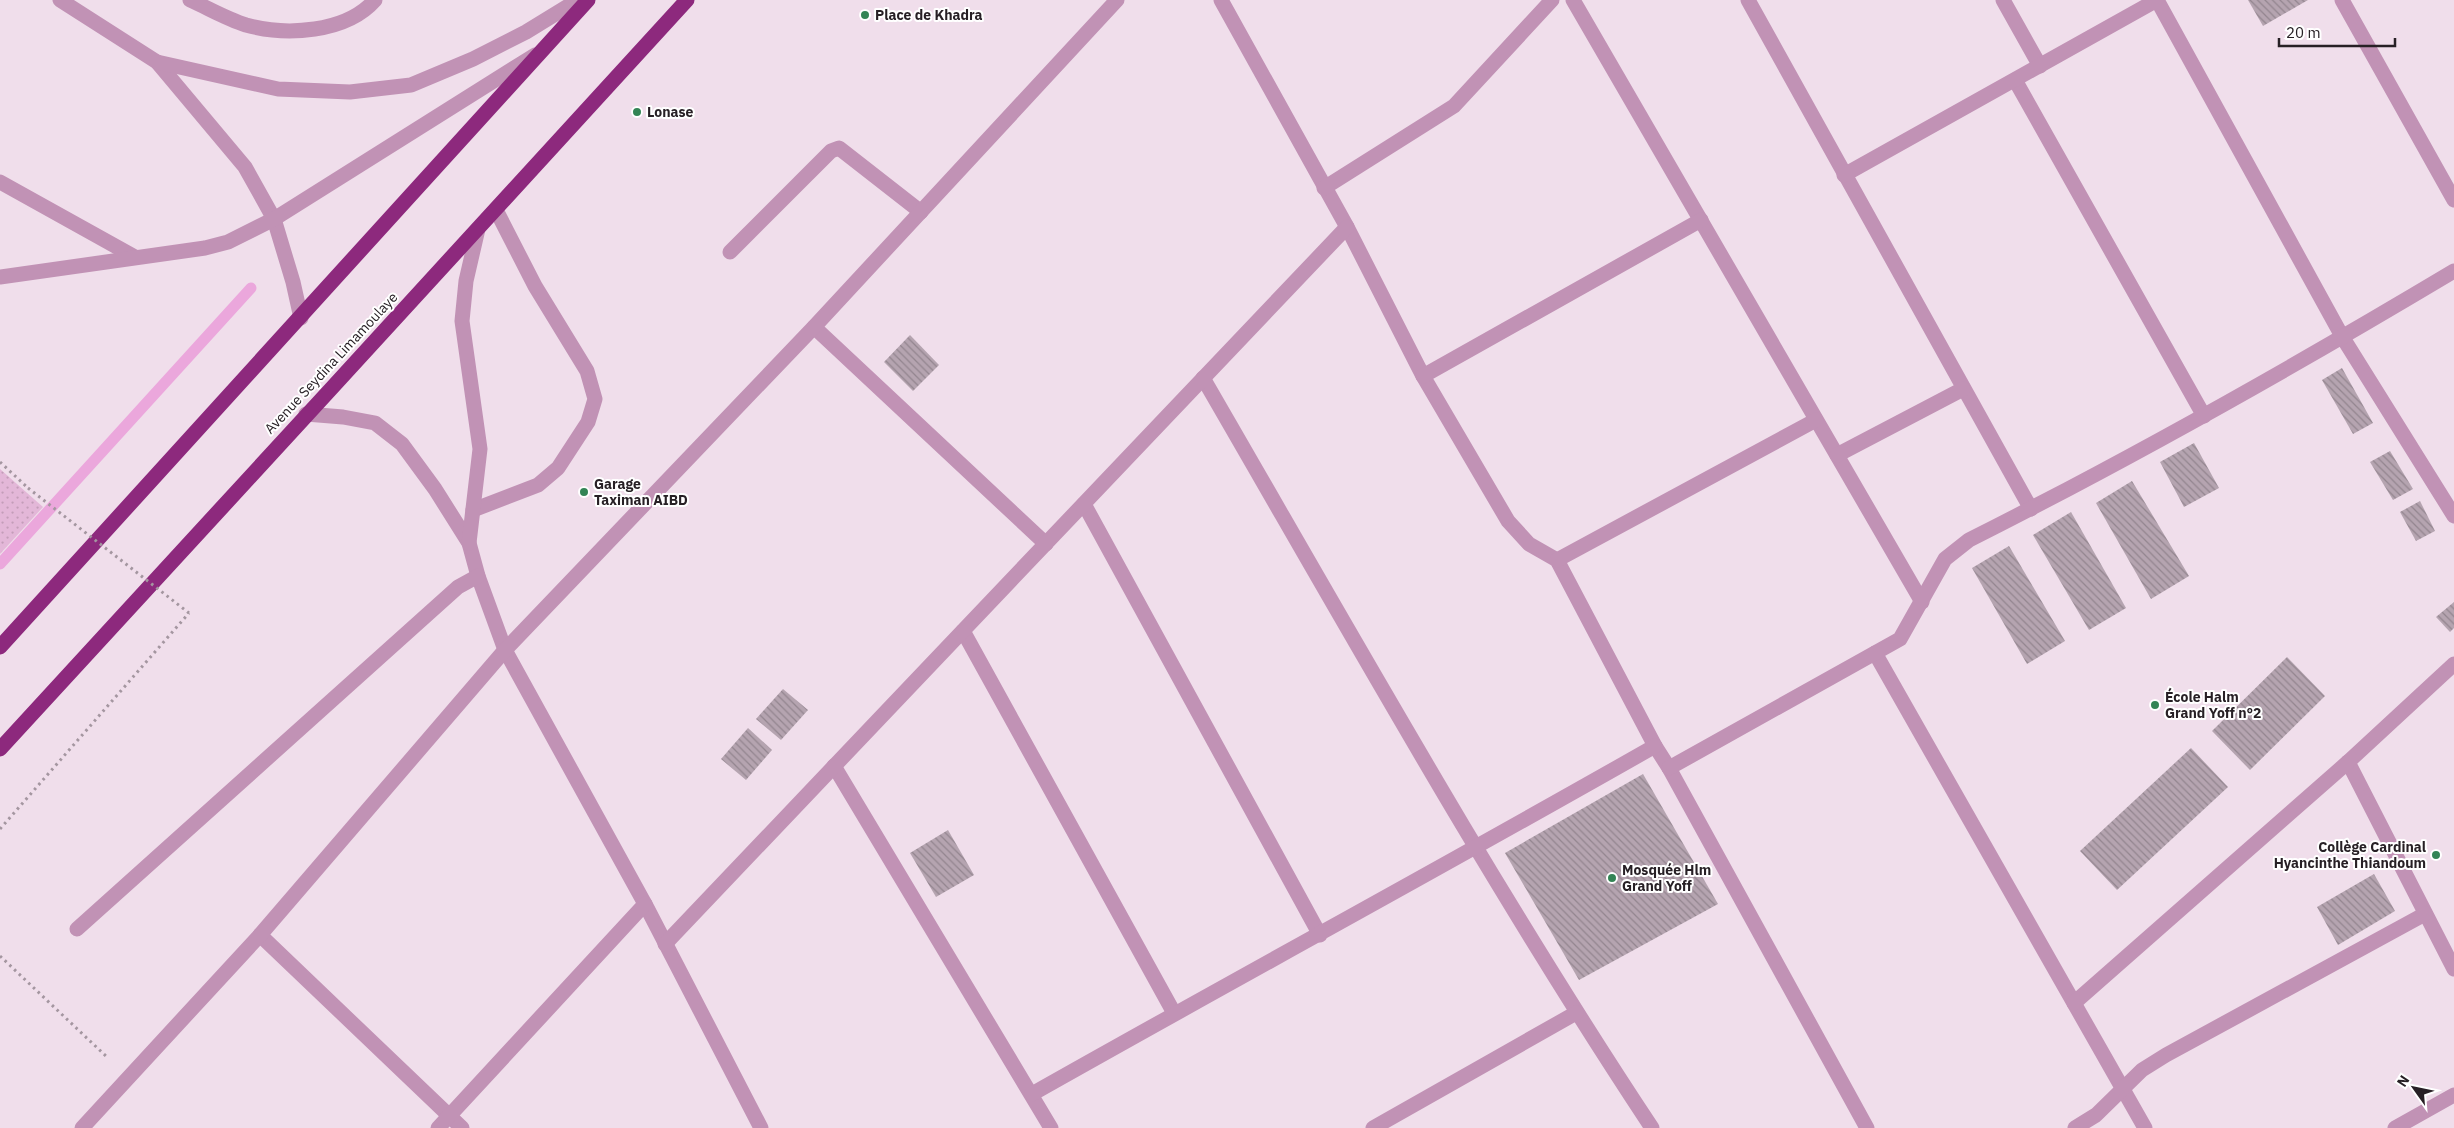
<svg xmlns="http://www.w3.org/2000/svg" width="2454" height="1128" viewBox="0 0 2454 1128" font-family="'IBM Plex Sans',sans-serif">
<style>
.park{fill:url(#park-dots)}
.lines{fill:none;stroke-linecap:round;stroke-linejoin:round}
.stream{stroke:#eba7dc;stroke-width:11}
.building{fill:url(#building-back-hatch)}
.path{stroke:#a496a0;stroke-width:3;stroke-dasharray:2.5 4;stroke-linecap:butt}
.minor{stroke:#c192b5;stroke-width:15}
.highway{stroke:#8d297d;stroke-width:15}
.path-bridge{stroke:#a496a0;stroke-width:3;stroke-dasharray:2.5 4;stroke-linecap:butt}
.poi-dot{fill:#338455;stroke:#fff;stroke-width:2}
.labels{text-anchor:middle;stroke-width:4;stroke-linejoin:round;paint-order:stroke}
.poi-label{font-size:14px;font-weight:bold;fill:#272025;stroke:#fff;text-anchor:start}
.street-label{font-size:14px;fill:#272025;stroke:#fff}
</style>
<defs>
<pattern id="park-dots" width="8" height="8" patternUnits="userSpaceOnUse" patternTransform="scale(1.25)"><rect width="8" height="8" fill="#e3b7d8"/><path d="M2 2h.1M6 6h.1" fill="none" stroke="#c39db9" stroke-width="1.8" stroke-linecap="round"/></pattern>
<pattern id="building-back-hatch" width="6" height="6" patternUnits="userSpaceOnUse" patternTransform="scale(1.25)"><rect width="6" height="6" fill="#b5a4b0"/><path d="M-1 5l2 2M0 0l6 6M5-1l2 2" fill="none" stroke="#93858f"/></pattern>
</defs>
<rect width="100%" height="100%" fill="#f0deeb"/>
<polygon class="park" points="0,469 43,507 0,554"/>
<g class="lines">
<polyline class="stream" points="0,564 251,288"/>
</g>
<g class="building">
<polygon points="2248,0 2308,0 2263,26"/>
<polygon points="910,335 939,365 913,391 884,362"/>
<polygon points="2342,368 2373,423 2353,434 2322,380"/>
<polygon points="2194,443 2219,488 2184,507 2160,462"/>
<polygon points="2390,451 2413,489 2393,500 2370,462"/>
<polygon points="2132,481 2189,576 2151,599 2096,503"/>
<polygon points="2420,501 2435,531 2416,541 2400,512"/>
<polygon points="2071,512 2126,608 2089,630 2033,535"/>
<polygon points="2009,546 2065,641 2027,664 1972,568"/>
<polygon points="2454,602 2454,628 2450,632 2436,617"/>
<polygon points="2287,657 2325,696 2250,770 2212,731"/>
<polygon points="783,689 808,710 781,740 756,719"/>
<polygon points="748,728 772,750 746,780 721,759"/>
<polygon points="2191,748 2228,787 2117,890 2080,851"/>
<polygon points="1643,774 1718,904 1579,980 1505,853"/>
<polygon points="948,830 974,875 936,897 910,853"/>
<polygon points="2374,874 2395,911 2338,945 2317,907"/>
</g>
<g class="lines">
<g class="path">
<polyline points="0,462 28,488"/>
<polyline points="0,829 189,613"/>
<polyline points="0,956 108,1058"/>
</g>
<g class="minor">
<polyline points="60,0 157,62 245,167 274,219 293,282 301,318"/>
<path d="M 190,0 C 208,8 227,19 246,25 C 286,36 346,33 375,0"/>
<polyline points="1221,0 1347,227 1423,376 1508,521 1529,544 1557,560 1655,746 1669,768 1867,1128"/>
<polyline points="1573,0 1922,602"/>
<polyline points="1748,0 2031,509"/>
<polyline points="2003,0 2040,66"/>
<polyline points="2342,0 2454,200"/>
<polyline points="157,62 278,89 350,92 411,85 473,59 526,32 578,0"/>
<polyline points="2015,80 2204,416"/>
<polyline points="1844,175 2157,0 2343,338 2454,516"/>
<polyline points="0,182 135,257"/>
<polyline points="1324,188 1454,106 1552,0"/>
<polyline points="730,252 831,151 839,148 921,212"/>
<polyline points="0,277 205,248 228,242 274,219 535,55"/>
<polyline points="814,327 1046,544"/>
<polyline points="1423,376 1701,220"/>
<path d="M 1203,378 C 1349,630 1491,885 1652,1128"/>
<polyline points="306,414 343,417 375,423 402,444 435,489 469,543 478,576 505,650 645,904 761,1128"/>
<polyline points="1837,455 1963,389"/>
<polyline points="1084,504 1320,935"/>
<polyline points="473,510 538,485 558,468 588,422 595,399 587,371 535,286 496,210"/>
<polyline points="469,543 480,449 462,321 466,281 478,229"/>
<polyline points="1557,560 1816,420"/>
<polyline points="963,631 1174,1013"/>
<polyline points="1875,653 2145,1128"/>
<polyline points="2348,762 2454,969"/>
<polyline points="834,766 1051,1128"/>
<path d="M 1669,768 L 1900,639 L 1945,559 L 1969,540 C 2134,457 2295,366 2454,271"/>
<polyline points="77,929 458,587 478,576"/>
<polyline points="260,935 462,1128"/>
<polyline points="665,944 1347,227"/>
<polyline points="2074,1003 2348,762 2454,664"/>
<path d="M 1032,1094 C 1239,977 1448,864 1655,746"/>
<polyline points="82,1128 260,935 505,650 814,327 1117,0"/>
<polyline points="438,1128 645,904"/>
<polyline points="1373,1128 1576,1013"/>
<polyline points="2075,1128 2096,1115 2142,1070 2166,1055 2425,914"/>
<polyline points="2395,1128 2454,1095"/>
</g>
<g class="highway">
<polyline points="0,647 588,0"/>
<path d="M 0,749 C 229,499 459,251 687,0"/>
</g>
<polyline class="path-bridge" points="28,488 189,613"/>
</g>
<g class="poi-dot">
<circle cx="865" cy="15" r="5"/>
<circle cx="637" cy="112" r="5"/>
<circle cx="584" cy="492" r="5"/>
<circle cx="2155" cy="705" r="5"/>
<circle cx="2436" cy="855" r="5"/>
<circle cx="1612" cy="878" r="5"/>
</g>
<g class="labels">
<g class="poi-label">
<text x="875" y="20">Place de Khadra</text>
<text x="647" y="117">Lonase</text>
<text x="594" y="489">Garage<tspan x="594" dy="16">Taximan AIBD</tspan></text>
<text x="2165" y="702">École Halm<tspan x="2165" dy="16">Grand Yoff n°2</tspan></text>
<text x="2426" y="852" text-anchor="end">Collège Cardinal<tspan x="2426" dy="16">Hyancinthe Thiandoum</tspan></text>
<text x="1622" y="875">Mosquée Hlm<tspan x="1622" dy="16">Grand Yoff</tspan></text>
</g>
<g class="street-label">
<text transform="translate(331 363) rotate(-47)" y="5">Avenue Seydina Limamoulaye</text>
</g>
</g>
<g transform="translate(2414 1088) rotate(303)" stroke="#ffffff" stroke-width="4" paint-order="stroke">
<path d="M0-4L9 19L0 12L-9 19Z" fill="#272025"/>
<text y="-8" font-size="14" font-weight="bold" text-anchor="middle" fill="#272025">N</text>
</g>
<path d="M2279 38v8h116v-8" fill="none" stroke="#272025" stroke-width="2.5"/>
<text x="2286" y="38" font-size="15" fill="#272025" stroke="#ffffff" stroke-width="4" paint-order="stroke">20 m</text>
</svg>
